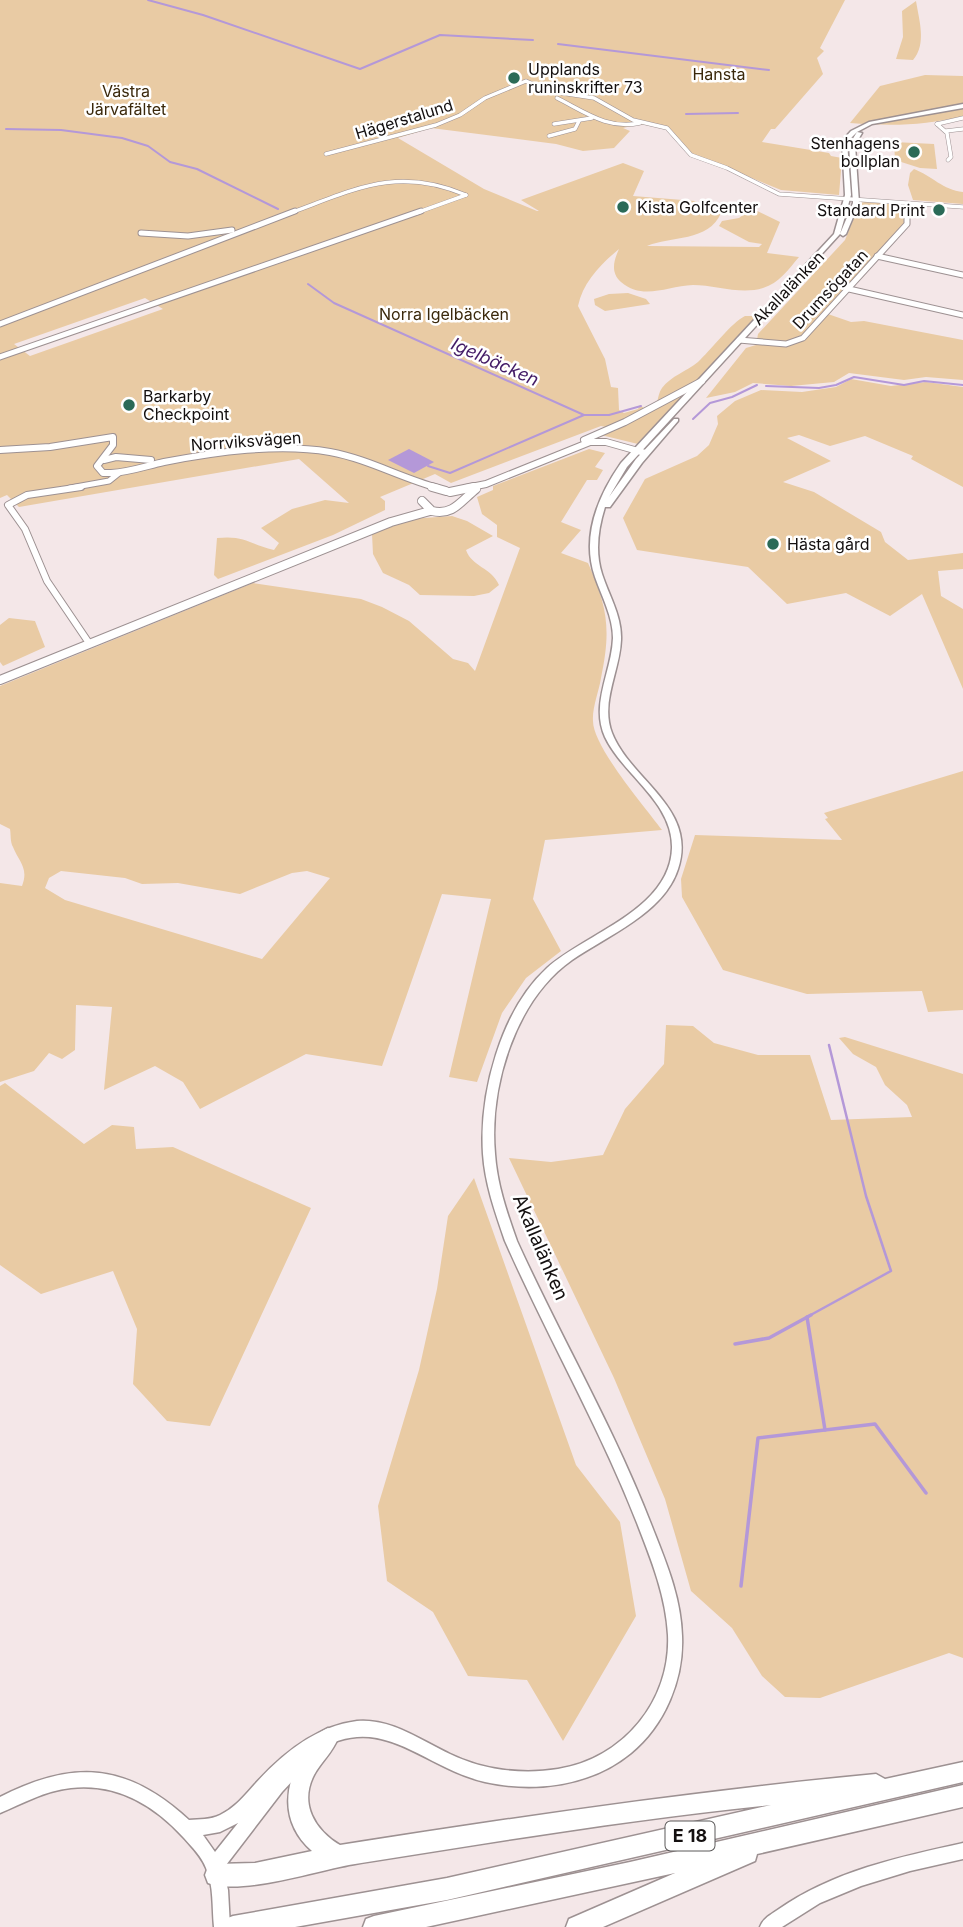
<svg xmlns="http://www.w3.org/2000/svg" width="963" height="1927" viewBox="0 0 963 1927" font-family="Inter,sans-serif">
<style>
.green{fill:#e9cba4;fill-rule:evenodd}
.water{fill:#b498d8}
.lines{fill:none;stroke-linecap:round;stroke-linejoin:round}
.stream-far2{stroke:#b498d8;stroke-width:2}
.stream-far1{stroke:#b498d8;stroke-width:2.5}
.stream{stroke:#b498d8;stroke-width:3.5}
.minor-far2-casing{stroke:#9d9192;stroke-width:4.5}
.minor-far1-casing{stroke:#9d9192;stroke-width:7}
.minor-casing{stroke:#9d9192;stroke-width:8}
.tertiary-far1-casing{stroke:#9d9192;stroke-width:8}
.tertiary-casing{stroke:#9d9192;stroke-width:10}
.secondary-casing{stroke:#9d9192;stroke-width:3}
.motorway-casing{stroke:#9d9192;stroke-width:3}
.minor-far2{stroke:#fff;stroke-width:3.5}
.minor-far1{stroke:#fff;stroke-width:5}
.minor{stroke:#fff;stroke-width:6}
.tertiary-far1{stroke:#fff;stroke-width:6}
.tertiary{stroke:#fff;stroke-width:8}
.secondary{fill:#fff;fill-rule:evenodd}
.motorway{fill:#fff;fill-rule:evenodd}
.poi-dot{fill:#2a6a57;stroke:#fff;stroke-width:2.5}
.labels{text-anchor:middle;stroke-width:5;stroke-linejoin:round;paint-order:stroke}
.far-poi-label{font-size:16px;fill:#141010;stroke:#fff;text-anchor:start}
.far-park-label{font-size:16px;fill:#3a280b;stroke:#fff}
.far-street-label{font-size:16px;fill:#141010;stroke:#fff}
.far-water-label{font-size:18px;font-style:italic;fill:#431b66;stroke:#fff}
.shield{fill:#fff;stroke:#5a5858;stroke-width:2}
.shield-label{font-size:18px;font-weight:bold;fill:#141010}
.street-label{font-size:19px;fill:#141010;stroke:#fff}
</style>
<rect width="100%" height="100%" fill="#f4e7e8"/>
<g class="green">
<path d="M 0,0 L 845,0 L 820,48 L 824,51 L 817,58 L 823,74 L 775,129 L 771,129 L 762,142 L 829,153 L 831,156 L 842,158 L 839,195 L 781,190 L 691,153 L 670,129 L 640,124 L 623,128 L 630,131 L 614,148 L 583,151 L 556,144 L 431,128 L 398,138 L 484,189 L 537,211 L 539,211 L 521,200 L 623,163 L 644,171 L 633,196 L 695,201 L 721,213 C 709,242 670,236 647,246 L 759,247 L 762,244 L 749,242 L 719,226 L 722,221 L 739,218 L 747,212 L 747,206 L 780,222 L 767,253 L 799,257 C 788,270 779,283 763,288 C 741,295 715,285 693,285 C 667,286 643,301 621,282 C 610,272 614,260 619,249 C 601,264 583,282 578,306 L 605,359 L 611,387 L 618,388 L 619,410 L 624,413 L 638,409 L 640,405 L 645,409 L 606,427 L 601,426 L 451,483 L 435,474 L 380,497 L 385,501 L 385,510 L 333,535 L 218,579 L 214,575 L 217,538 C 245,535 249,544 274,550 L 279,543 L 261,528 L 292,509 L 325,500 L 349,503 L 299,459 L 19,507 L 7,495 L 0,498 ZM 145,298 L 163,309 L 30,356 L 14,344 Z"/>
<path d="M 916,1 C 919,20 927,44 913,60 L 896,59 L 903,37 L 902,11 Z"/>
<path d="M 925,75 L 963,76 L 963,116 C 924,126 889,126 850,123 L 880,86 Z"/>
<polygon points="894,142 934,144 937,169 920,168 895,160"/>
<path d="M 914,169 C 932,176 943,190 963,192 L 963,204 L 913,200 L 908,185 L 910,173 Z"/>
<polygon points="865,202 903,205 904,223 825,313 851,322 864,321 963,340 963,380 926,377 904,380 849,373 834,382 791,386 753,383 735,392 706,398 746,348 756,345 758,334 845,240 860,203"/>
<polygon points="628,293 646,299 650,304 605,311 595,305 594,299 609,294"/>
<path d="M 745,316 L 758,316 L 703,377 L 657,403 C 658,398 659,392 662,388 C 671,376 687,371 698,362 C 710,351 732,322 745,316 Z"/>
<polygon points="851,379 891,386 926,382 963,387 963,487 911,459 913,456 865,436 830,446 799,435 787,438 831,461 783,482 814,492 881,532 885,542 908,560 963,553 963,569 938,571 941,596 963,609 963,689 922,594 890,616 846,593 787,604 748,567 637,550 623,518 645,479 697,456 709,445 718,424 717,416 735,401 761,390 802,392 836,387"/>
<polygon points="692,388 638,444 601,435"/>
<path d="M 589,449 L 605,453 L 595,467 L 603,470 L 597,480 L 587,480 L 561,522 L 581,530 L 561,553 L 588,563 C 608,608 611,630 601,678 C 599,691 592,708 593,721 C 593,747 645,807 662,830 L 545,840 L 533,899 L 561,951 L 526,978 L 502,1013 L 477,1082 L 449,1077 L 491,899 L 442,894 L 382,1066 L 306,1054 L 200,1109 L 183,1082 L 155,1066 L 104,1090 L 112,1007 L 76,1005 L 75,1050 L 62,1059 L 49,1053 L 34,1071 L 0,1082 L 0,883 L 22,886 C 29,868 19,862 13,847 C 10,842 11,834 10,829 L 0,824 L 0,686 L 253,583 L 361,599 L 382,607 L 409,621 L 453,659 L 468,663 L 475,671 L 520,548 L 497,537 L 497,525 L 482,514 L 477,497 L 493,490 L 493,486 ZM 61,871 L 125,878 L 142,884 L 178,883 L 240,894 L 292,873 L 307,871 L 330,878 L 262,959 L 65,900 L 45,888 L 49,878 Z"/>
<path d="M 452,516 L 467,521 L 493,536 L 466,550 C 472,567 491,567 499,585 L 489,593 L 474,596 L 420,595 L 409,585 L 383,573 L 373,554 L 372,534 L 410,519 Z"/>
<polygon points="9,618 35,621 45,647 3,666 0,662 0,625"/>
<polygon points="963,771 963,1010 928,1012 922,991 807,994 723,970 682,897 681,879 695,835 842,840 825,819 828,818 824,813"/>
<polygon points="666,1025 693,1026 714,1043 758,1055 810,1055 831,1120 912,1117 907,1105 885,1085 876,1067 853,1054 839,1038 845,1037 963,1074 963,1658 949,1653 820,1698 785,1697 762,1676 732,1628 691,1591 665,1499 614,1378 509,1158 551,1162 603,1155 625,1109 664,1064"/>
<polygon points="5,1083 84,1144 112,1125 134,1127 136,1149 173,1147 311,1208 210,1426 167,1421 133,1384 137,1329 113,1271 41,1294 0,1265 0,1086"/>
<polygon points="474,1178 576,1465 620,1522 636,1616 563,1741 527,1680 468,1676 433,1612 387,1581 378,1506 419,1370 437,1289 448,1216"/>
</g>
<polygon class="water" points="409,449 434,462 414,473 388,460"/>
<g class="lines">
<g class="stream-far2">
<polyline points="148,0 203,15 360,69 440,35 533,40"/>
<polyline points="558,44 769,70"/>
<polyline points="686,114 738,113"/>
<polyline points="6,129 61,130 122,138 148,146 170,162 197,169 278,209"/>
<polyline points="308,284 334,303 584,415 609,415 641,406"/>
<polyline points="766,386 819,388 836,385 854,377 904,385 924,381 963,385"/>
<polyline points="693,419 710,403 732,397 757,385"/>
<polyline points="428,466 450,473 584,415"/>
</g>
<polyline class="stream-far1" points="807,1317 891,1271 866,1196 829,1045"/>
<g class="stream">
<polyline points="807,1317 825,1430"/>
<polyline points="735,1344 769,1338 811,1315"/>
<polyline points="741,1586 758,1438 875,1424 926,1493"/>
</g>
<g class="minor-far2-casing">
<g id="minor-far2">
<path d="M 557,98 C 585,112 608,130 640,123"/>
<polyline points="554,124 592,118"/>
<polyline points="937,124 947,133 951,157 948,160"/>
<polyline points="937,124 963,118"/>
<polyline points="946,131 963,129"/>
<polyline points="549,136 575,129 579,121"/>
<polyline points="326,154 436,125 460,115 485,98 526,81 548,91 594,98 633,120 667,128 691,155 727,168 779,194 963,207"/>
<polyline points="907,204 907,213"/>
<path d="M 290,213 C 356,189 397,166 466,195"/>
<polyline points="416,213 466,195"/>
</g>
</g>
<g class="minor-far1-casing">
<g id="minor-far1">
<polyline points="141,233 188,236 232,230"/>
<polyline points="877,256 963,275"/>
<polyline points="849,289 963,315"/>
<polyline points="0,324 295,211"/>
<polyline points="739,340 786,344 803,338 907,224 907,211"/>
<polyline points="0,357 421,211"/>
<polyline points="70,488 109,481 119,473"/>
</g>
</g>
<g class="minor-casing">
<polyline id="minor" points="81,487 27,495 8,505 25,529 47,581 89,643"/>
</g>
<g class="tertiary-far1-casing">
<g id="tertiary-far1">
<polyline points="584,440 625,422 702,381"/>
<path d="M 0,450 L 50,447 L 113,437 L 113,445 L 97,466 L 103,473 L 111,473 C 130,472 146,466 164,462 C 216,452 278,443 330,452 C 368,459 401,478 438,488"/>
<polyline points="104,460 116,457 151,460"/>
<polyline points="466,488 486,484 590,442 606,442 645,453"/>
</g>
</g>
<g class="tertiary-casing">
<g id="tertiary">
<polyline points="432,487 446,491"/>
<polyline points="450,492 474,487"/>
<path d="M 422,501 L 432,511 C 453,516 461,501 476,489"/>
<polyline points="0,680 391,522 430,511"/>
</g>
</g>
<g class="secondary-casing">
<g id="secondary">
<path d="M 963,104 L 963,108 L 872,124 L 857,132 L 862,133 L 855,145 L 859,203 L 846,234 L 843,236 L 840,234 L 853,203 L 849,145 L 857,132 L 847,142 L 851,195 L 840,234 L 627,467 L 609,497 L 636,459 L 674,419 L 678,419 L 678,421 L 642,463 L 610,507 L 605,507 C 598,529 595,552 602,574 C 609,596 622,616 621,640 C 620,671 600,702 612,733 C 631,781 698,808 678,869 C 664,913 607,936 572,960 C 515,1000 489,1087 495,1154 C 497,1184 507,1213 517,1241 C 560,1336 613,1426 651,1524 C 665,1560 681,1596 682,1636 C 684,1679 665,1725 631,1753 C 591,1786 535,1793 485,1782 C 420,1767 382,1709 313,1753 L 314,1756 L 311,1761 L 282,1792 L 223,1869 L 228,1890 L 230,1927 L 214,1927 C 212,1908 214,1886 206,1868 C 202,1857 192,1847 184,1838 C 154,1805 117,1783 71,1788 C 44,1791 24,1803 0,1813 L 0,1797 C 74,1759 127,1763 189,1820 C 199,1819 211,1820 220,1815 C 235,1808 245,1795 255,1784 C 282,1754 316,1726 357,1721 C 391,1718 420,1740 450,1754 C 483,1770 522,1775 558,1769 C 623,1759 671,1701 668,1635 C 666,1596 651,1559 637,1523 C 599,1426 547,1336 505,1241 C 495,1212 485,1184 483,1154 C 479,1093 501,1010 547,968 C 586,933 670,910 672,848 C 673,802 623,775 605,737 C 590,704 612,671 613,638 C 613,617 602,597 595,577 C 581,537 598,496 621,463 L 834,234 L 845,195 L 842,141 L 851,131 L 869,122 ZM 238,1823 L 215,1852 L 203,1835 L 220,1832 Z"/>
<path d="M 963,1843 L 963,1859 L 910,1871 L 861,1886 L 820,1903 L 782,1927 L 760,1927 C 763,1918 772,1914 779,1909 C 834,1871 899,1857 963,1843 Z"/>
</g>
</g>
<g class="motorway-casing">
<g id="motorway">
<path d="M 328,1728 L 335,1731 L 338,1738 C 333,1752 321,1762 314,1775 C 299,1804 315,1830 340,1845 C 518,1817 696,1791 876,1774 L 885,1779 L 963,1762 L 963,1782 L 447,1900 L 295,1927 L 222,1927 L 225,1919 L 233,1916 L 447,1878 L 771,1805 C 632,1819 493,1842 355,1864 C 318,1870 241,1896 208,1883 L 205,1875 L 208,1867 L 216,1864 L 255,1863 L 312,1851 C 280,1823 283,1784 305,1751 C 312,1742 318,1732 328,1728 Z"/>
<polygon points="963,1785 963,1807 757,1854 755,1861 603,1927 566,1927 569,1919 675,1873 426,1927 363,1927 366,1919 374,1916 630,1862"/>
</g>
</g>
<use href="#minor-far2" class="minor-far2"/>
<use href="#minor-far1" class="minor-far1"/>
<use href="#minor" class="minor"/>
<use href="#tertiary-far1" class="tertiary-far1"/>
<use href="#tertiary" class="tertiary"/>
<use href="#secondary" class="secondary"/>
<use href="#motorway" class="motorway"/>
</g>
<g class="poi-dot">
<circle cx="514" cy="78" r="7"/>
<circle cx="914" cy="152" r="7"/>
<circle cx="623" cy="207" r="7"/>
<circle cx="939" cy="210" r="7"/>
<circle cx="129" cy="405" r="7"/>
<circle cx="773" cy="544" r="7"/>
</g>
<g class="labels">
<g class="far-poi-label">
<text x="528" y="75">Upplands<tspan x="528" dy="18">runinskrifter 73</tspan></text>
<text x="900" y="149" text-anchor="end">Stenhagens<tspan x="900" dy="18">bollplan</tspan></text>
<text x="637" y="213">Kista Golfcenter</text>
<text x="925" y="216" text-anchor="end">Standard Print</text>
<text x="143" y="402">Barkarby<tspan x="143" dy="18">Checkpoint</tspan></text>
<text x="787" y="550">Hästa gård</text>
</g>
<g class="far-park-label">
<text x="719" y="80">Hansta</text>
<text x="126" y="97">Västra<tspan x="126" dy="18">Järvafältet</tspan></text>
<text x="444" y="320">Norra Igelbäcken</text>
</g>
<g class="far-street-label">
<text transform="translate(404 119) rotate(-17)" y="6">Hägerstalund</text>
<text transform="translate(788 288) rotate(-46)" y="6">Akallalänken</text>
<text transform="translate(830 289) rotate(-47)" y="6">Drumsögatan</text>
<text transform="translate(246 441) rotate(-4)" y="6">Norrviksvägen</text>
</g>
<g class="far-water-label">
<text transform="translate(495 362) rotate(24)" y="6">Igelbäcken</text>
</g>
<rect class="shield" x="665.5" y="1821.5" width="49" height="29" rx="5"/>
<g class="shield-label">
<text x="690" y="1842">E 18</text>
</g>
<g class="street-label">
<text transform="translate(541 1247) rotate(67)" y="7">Akallalänken</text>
</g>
</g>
</svg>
